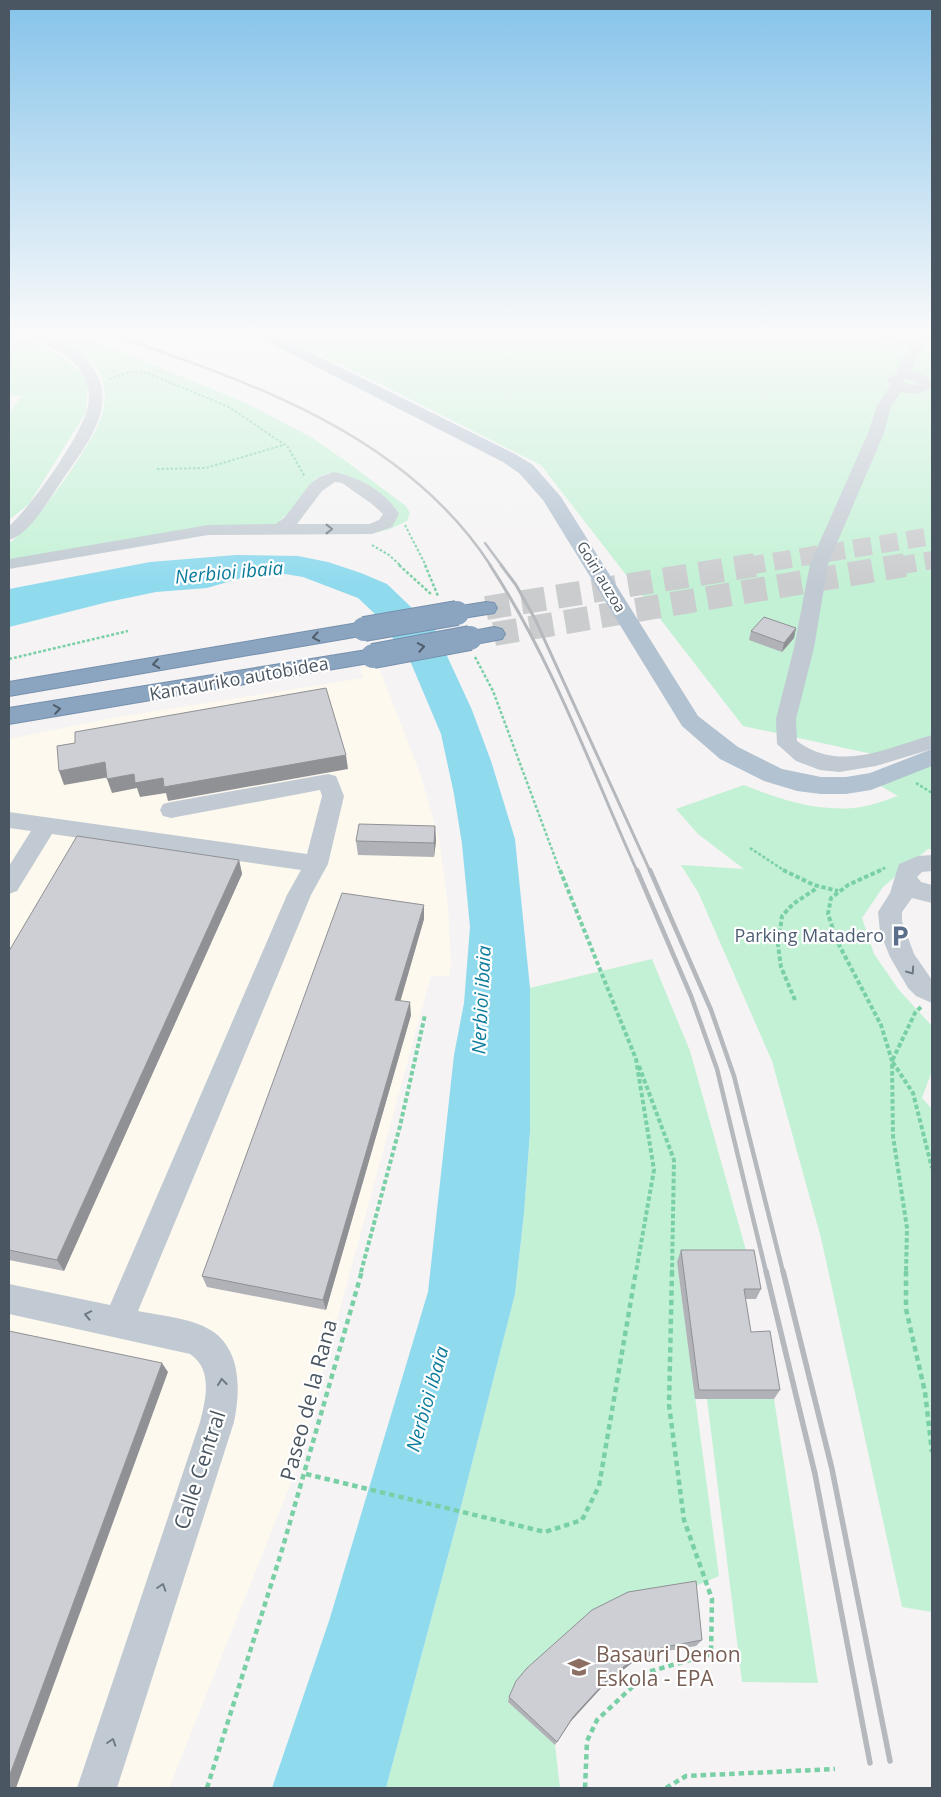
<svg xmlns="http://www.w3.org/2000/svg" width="941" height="1797" viewBox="0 0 941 1797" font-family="'Open Sans',sans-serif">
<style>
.commercial{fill:#fdf9ef}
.green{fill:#c3f1d5}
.water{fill:#90daee}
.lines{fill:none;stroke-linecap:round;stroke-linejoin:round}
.highway-tunnel-far1{stroke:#caccce;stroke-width:18;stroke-dasharray:18 9;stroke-linecap:butt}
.highway-tunnel{stroke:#caccce;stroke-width:24;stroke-dasharray:24 12;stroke-linecap:butt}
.highway-casing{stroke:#7690ad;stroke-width:2}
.path-far3{stroke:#7ad0a6;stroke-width:2;stroke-dasharray:2.5 2;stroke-linecap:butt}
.path-far2{stroke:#7ad0a6;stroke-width:2.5;stroke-dasharray:3 2;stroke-linecap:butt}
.path-far1{stroke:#7ad0a6;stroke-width:4;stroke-dasharray:4.5 2.5;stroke-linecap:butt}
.path{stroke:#7ad0a6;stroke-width:4.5;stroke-dasharray:5.5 4;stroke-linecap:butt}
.minor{fill:#c1cad2;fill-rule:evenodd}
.major{fill:#b3c2d1;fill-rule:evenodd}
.highway{fill:#8ba5c1;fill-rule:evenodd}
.rail-far3{stroke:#b5b8bd;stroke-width:2.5}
.rail-far2{stroke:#b5b8bd;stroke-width:3}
.rail-far1{stroke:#b5b8bd;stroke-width:4.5}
.rail{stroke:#b5b8bd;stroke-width:5.5}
.highway-bridge-casing{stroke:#7690ad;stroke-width:26;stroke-linecap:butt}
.highway-bridge{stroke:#8ba5c1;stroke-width:24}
.wall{fill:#b0b2b7}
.shaded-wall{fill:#909195}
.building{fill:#cdcfd5;stroke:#909195}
.oneway{stroke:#6e7983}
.oneway2{stroke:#505e6b}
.labels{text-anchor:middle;stroke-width:4.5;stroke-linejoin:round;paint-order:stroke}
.far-street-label{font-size:15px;fill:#4a5661;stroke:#fff}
.street-label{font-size:18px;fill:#4a5661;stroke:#fff}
.service-label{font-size:18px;fill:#4e5e75;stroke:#fff;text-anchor:end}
.water-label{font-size:19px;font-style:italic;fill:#0c7c9b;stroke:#fff}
.near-street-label{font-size:21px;fill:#4a5661;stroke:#fff}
.near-education-label{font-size:21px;fill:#785e54;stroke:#fff;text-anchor:start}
</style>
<rect width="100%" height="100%" fill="#f5f3f3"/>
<polygon class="commercial" points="378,665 421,776 439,839 448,905 451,965 449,976 431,976 296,1470 169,1788 9,1788 9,739 113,718 363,678 360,668"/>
<g class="green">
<path d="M 20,332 L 74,332 L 246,403 L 311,437 L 347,462 L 406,506 L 410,513 L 407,521 L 390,529 L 375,533 L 393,519 C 373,498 348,458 315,479 C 307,497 296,509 280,520 L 280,527 L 222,527 L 9,562 L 9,543 C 34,527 97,440 103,411 C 107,396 105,376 94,365 C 87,357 34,338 20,332 Z"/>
<polygon points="269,332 932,332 932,739 886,757 743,726 541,465 376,382"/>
<path d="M 22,337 C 50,347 66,357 88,379 L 86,412 L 29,504 L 9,520 L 9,413 L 22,396 L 9,395 L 9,343 Z"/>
<path d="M 932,757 L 932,849 L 928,849 L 883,887 L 862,918 L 874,954 L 899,990 L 932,1026 L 932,1071 L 922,1098 L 932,1109 L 932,1612 L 902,1607 L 821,1238 L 772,1061 L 698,892 L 681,865 L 744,869 L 698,834 L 676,809 L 744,785 C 780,800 821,813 861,807 C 873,805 886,800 898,796 L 872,781 Z"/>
<polygon points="652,959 690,1051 749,1261 677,1262 719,1576 691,1588 508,1702 555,1745 560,1788 386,1788 456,1526 515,1294 524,1213 530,1132 530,988"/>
<polygon points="707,1399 774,1399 818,1683 742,1682"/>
</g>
<polygon class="water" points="236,555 298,556 328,562 361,573 387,584 435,630 472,710 491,761 515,839 530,988 530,1132 524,1213 515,1294 456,1526 386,1788 272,1788 329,1621 428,1292 454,1055 464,1003 470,927 462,844 454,794 441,734 411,663 375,614 358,598 303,577 273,572 248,576 207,588 156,592 108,602 9,627 9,589 150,562"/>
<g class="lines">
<g class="highway-tunnel-far1">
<polyline points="747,566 932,536"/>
<polyline points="898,566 932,560"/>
</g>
<g class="highway-tunnel">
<polyline points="486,608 755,565"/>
<polyline points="494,634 905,565"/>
</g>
<g class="highway-casing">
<g id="highway">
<polygon points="486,602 494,603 497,608 494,613 457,619 449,618 446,613 449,608"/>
<polygon points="364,622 372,624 375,629 372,634 9,696 9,682"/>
<polygon points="494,627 502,629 505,634 502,639 470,645 462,643 459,638 462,633"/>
<polygon points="373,649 381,651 384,656 381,661 9,724 9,708"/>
</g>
</g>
<g class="path-far3">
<polyline points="109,379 130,372 147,373 229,407 288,447 305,477"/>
<polyline points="157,469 206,468 283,445"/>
<polyline points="405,525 426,566"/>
<polyline points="372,545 389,555 401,566"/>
</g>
<g class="path-far2">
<polyline points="399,565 432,595"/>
<polyline points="425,565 438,596"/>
<polyline points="475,657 493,691 560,871"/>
<polyline points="9,659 128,631"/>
<polyline points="916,783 932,793"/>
<polyline points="750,848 785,871"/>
<polyline points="878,871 887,867"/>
</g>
<g class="path-far1">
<polyline points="560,870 636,1059 654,1170 636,1272"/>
<polyline points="783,870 814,885 838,891"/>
<polyline points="881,870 848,885 831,898 828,914 837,941 881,1025 892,1061 893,1136 907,1228 906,1272"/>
<polyline points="795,1000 781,967 778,945 782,916 793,904 817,888"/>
<polyline points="921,1007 915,1013 892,1061 913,1093 932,1168"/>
<polyline points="639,1066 674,1160 672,1272"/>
<polyline points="361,1272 400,1126 425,1015"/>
</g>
<g class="path">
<polyline points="906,1271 906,1309 925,1392 932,1452"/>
<polyline points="306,1474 545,1532 582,1520 599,1486 636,1271"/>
<polyline points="207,1788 282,1550 362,1271"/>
<polyline points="585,1788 587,1741 597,1720 648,1672 711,1654 712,1599 684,1520 669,1405 672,1271"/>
<polyline points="666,1788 686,1776 835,1769"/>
</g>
<g class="minor">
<path d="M 23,332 C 46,332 63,339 81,355 C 129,398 86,444 59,485 C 48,501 29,535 9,540 L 9,526 C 31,507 83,434 88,406 C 91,392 87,377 77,366 C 67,355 53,347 39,341 C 33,338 27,337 23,332 Z"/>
<path d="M 869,332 L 890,332 L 914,340 L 918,332 L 932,332 L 912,368 L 912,372 L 925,375 L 932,382 L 932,388 L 916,394 L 901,392 L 891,406 L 884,433 L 828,564 L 814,648 L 796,719 L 797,741 C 840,773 886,748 932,735 L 932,749 L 876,766 L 839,772 L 820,770 L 796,761 L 777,744 L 776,719 L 794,648 L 810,564 L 868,433 L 877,406 L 890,386 L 887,379 L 898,373 L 898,368 L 909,348 ZM 906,379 L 915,381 L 918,385 L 910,385 L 902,381 Z"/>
<path d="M 334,472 C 359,477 386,492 399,514 L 392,527 L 372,534 L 208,535 L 9,569 L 9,559 L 208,525 L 276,524 L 285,517 L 310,484 L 319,477 ZM 335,482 L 342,483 L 372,504 L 383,514 L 379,520 L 369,524 L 297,524 L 322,491 Z"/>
<path d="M 328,774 L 336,776 L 344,796 L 328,864 L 311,895 L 138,1311 C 162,1316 195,1318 215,1333 C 242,1354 240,1393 234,1422 L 117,1788 L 77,1788 L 200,1422 C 206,1399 213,1369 190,1354 L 9,1314 L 9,1284 L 110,1305 L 287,895 L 301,870 L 52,834 L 17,891 L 9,894 L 9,866 L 31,831 L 9,828 L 9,812 L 307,854 L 322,796 L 320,790 L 171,818 L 163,816 L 160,810 L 163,804 L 171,802 Z"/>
<polygon points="932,855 932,871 922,872 917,877 921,882 932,885 932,903 912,898 902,912 902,921 914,954 932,980 932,1003 916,996 908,988 890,957 880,932 878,912 890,893 899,864 918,856"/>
</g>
<polygon class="major" points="248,332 269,332 515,454 533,465 561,497 698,716 738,747 782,769 821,777 846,777 870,773 932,749 932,766 871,790 846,794 821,794 797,791 764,781 720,759 682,726 543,500 519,473 503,462"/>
<use href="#highway" class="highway"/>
<g class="rail-far3">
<path d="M 104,332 C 247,381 404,432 491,566"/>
<polyline points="485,543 502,566"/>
</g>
<g class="rail-far2">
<path d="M 490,565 C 552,660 591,768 637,871"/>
<polyline points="501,565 516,585 535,619 650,871"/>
</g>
<g class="rail-far1">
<polyline points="637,870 691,996 717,1069 766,1272"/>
<polyline points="650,870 711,1010 734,1076 783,1272"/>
</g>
<g class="rail">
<polyline points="766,1271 815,1474 870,1763"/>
<polyline points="783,1271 832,1469 890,1761"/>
</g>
<g class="highway-bridge-casing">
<g id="highway-bridge">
<polyline points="364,629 457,613"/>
<polyline points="373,656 470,638"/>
</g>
</g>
<use href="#highway-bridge" class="highway-bridge"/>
</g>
<g class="wall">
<polygon points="796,628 794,638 782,652 749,640 751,631"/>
<polygon points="435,826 436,841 434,857 358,855 356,841"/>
<polygon points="239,860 242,874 64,1271 9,1260 9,951"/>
<polygon points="424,905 424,919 400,1001 411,1015 326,1310 207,1287 202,1276"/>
<polygon points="681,1250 761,1289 756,1299 745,1299 751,1332 780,1390 774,1399 695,1399 677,1262"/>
<polygon points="628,1592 702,1640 696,1646 661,1652 633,1662 603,1686 571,1721 555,1745 508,1702 509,1697"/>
</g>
<g class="shaded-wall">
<polygon points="796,628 794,638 782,652 784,643"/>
<polygon points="346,755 348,769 168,801 166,793 140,797 137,788 112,793 107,779 134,774 163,778"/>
<polygon points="105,762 110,777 64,785 59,771"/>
<polygon points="435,826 436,841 434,857 434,843"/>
<polygon points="239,860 242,874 64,1271 57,1260"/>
<polygon points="424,905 424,919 397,1013 395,1000"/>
<polygon points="410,1002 411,1015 326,1310 323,1300"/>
<polygon points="162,1363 168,1372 16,1788 9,1788 9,1777"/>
<polygon points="665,1647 661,1652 633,1662 603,1686 571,1721 555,1745 573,1717 606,1681 637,1656"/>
</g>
<g class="building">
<polygon points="764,617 796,628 784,643 751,631"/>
<polygon points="326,688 346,755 164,787 163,778 135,783 134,774 107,779 105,762 59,771 57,746 75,743 75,732"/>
<polygon points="359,824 435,826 434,843 356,841"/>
<polygon points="77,836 239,860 57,1260 9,1250 9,951"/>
<polygon points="342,893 424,905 395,1000 410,1002 323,1300 202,1276"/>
<polygon points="681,1250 754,1250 761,1289 744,1289 751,1332 770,1331 780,1390 699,1390"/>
<polygon points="9,1331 162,1363 9,1777"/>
<polygon points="696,1581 702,1640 665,1647 637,1656 606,1681 573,1717 557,1742 509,1697 516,1681 527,1668 592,1610 628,1592"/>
</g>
<defs><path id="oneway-chevron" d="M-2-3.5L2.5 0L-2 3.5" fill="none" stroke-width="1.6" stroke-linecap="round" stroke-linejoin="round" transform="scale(1.25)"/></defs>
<g class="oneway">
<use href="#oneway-chevron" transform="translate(329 529)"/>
<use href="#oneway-chevron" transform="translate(911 971) rotate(55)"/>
<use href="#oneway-chevron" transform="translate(88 1315) rotate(-169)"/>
<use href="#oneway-chevron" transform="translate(222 1382) rotate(-97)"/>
<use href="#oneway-chevron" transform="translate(162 1587) rotate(-72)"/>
<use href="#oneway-chevron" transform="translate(112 1742) rotate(-72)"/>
</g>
<g class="oneway2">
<use href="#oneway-chevron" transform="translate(316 637) rotate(170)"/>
<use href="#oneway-chevron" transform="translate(421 647) rotate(-10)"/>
<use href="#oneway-chevron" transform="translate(156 664) rotate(171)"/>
<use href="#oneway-chevron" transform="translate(57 709) rotate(-9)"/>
</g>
<linearGradient id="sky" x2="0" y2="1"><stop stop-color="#85c3ea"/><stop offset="0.57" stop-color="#fafafa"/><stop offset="1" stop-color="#fafafa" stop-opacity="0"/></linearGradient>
<rect width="941" height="584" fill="url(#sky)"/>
<defs>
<g id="parking-bare" transform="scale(1.725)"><path d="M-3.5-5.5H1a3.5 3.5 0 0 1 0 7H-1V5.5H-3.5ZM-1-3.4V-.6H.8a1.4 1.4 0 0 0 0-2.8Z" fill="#5c6f8a" stroke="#fff" stroke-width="2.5" paint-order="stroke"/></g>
<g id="school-bare" transform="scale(1.725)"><path d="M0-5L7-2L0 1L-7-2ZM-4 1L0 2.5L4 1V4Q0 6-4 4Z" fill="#8d6e63" stroke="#fff" stroke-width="2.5" paint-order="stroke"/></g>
</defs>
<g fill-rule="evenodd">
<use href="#parking-bare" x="900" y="936"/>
<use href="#school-bare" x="579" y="1667"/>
</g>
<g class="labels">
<g class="far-street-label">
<text transform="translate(601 577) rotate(59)" y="5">Goiri auzoa</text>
</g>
<g class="street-label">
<text transform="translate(239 679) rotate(-10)" y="6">Kantauriko autobidea</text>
</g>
<g class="service-label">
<text x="884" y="942">Parking Matadero</text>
</g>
<g class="water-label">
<text transform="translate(229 572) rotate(-5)" y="7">Nerbioi ibaia</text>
<text transform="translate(481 1000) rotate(-87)" y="7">Nerbioi ibaia</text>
<text transform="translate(427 1399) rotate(-74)" y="7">Nerbioi ibaia</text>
</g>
<g class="near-street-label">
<text transform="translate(309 1400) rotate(-75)" y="7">Paseo de la Rana</text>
<text transform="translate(200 1470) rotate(-72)" y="7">Calle Central</text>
</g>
<g class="near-education-label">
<text x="596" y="1662">Basauri Denon<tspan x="596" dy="24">Eskola - EPA</tspan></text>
</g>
</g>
<rect width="941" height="1797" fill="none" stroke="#4a5661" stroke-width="20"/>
</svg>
